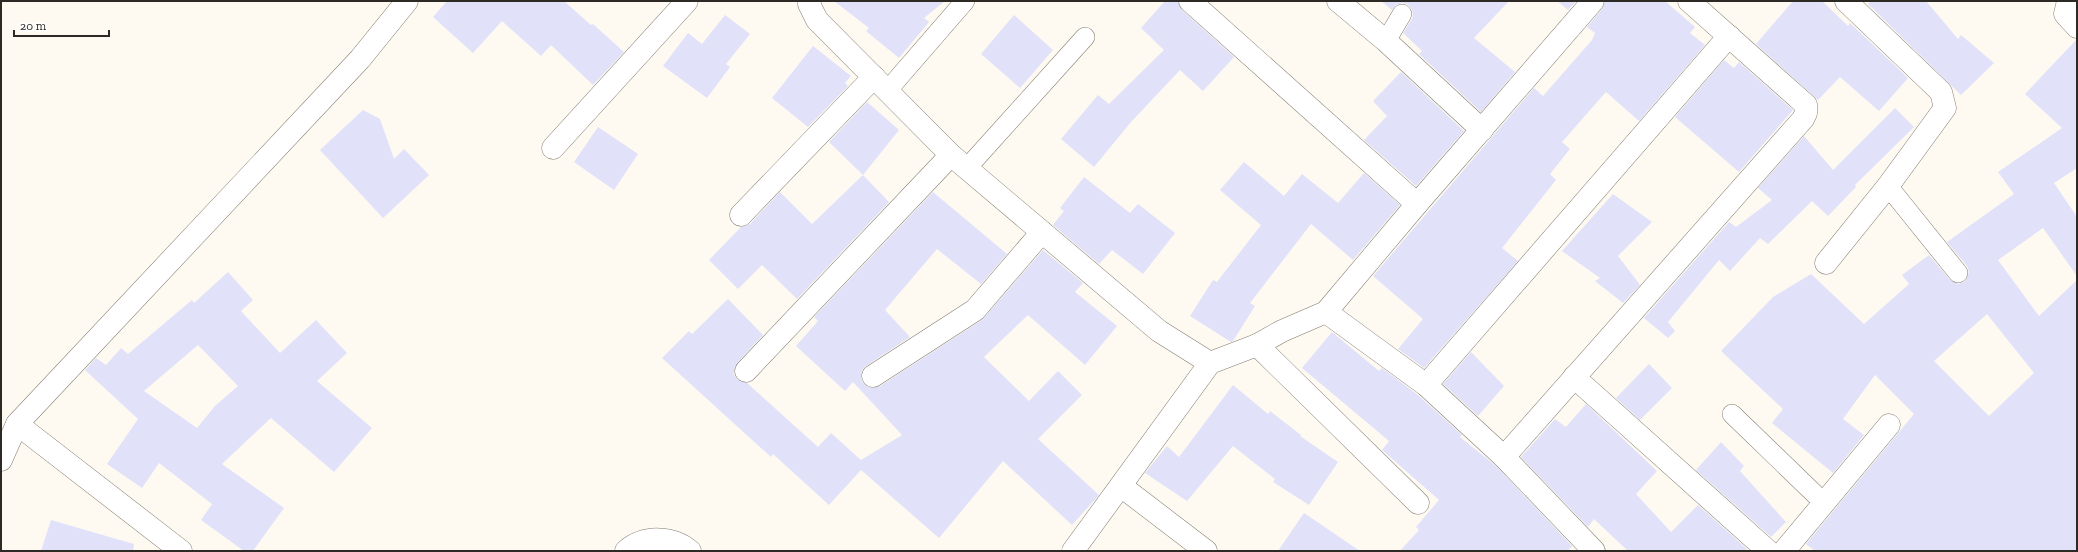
<svg xmlns="http://www.w3.org/2000/svg" width="2078" height="552" viewBox="0 0 2078 552" font-family="'Zilla Slab',serif">
<style>
.building{fill:#e1e1fa;fill-rule:evenodd}
.lines{fill:none;stroke-linecap:round;stroke-linejoin:round}
.lane-casing{stroke:#827c70;stroke-width:20}
.street-casing{stroke:#827c70;stroke-width:23}
.lane{stroke:#fff;stroke-width:19}
.street{stroke:#fff;stroke-width:22}
</style>
<rect width="100%" height="100%" fill="#fefaf2"/>
<g class="building">
<polygon points="447,1 564,1 591,25 593,24 624,52 593,85 551,45 541,56 502,21 473,53 433,17"/>
<polygon points="834,1 945,1 924,18 929,22 899,58 866,31 869,28"/>
<polygon points="1165,1 1178,1 1182,10 1234,57 1203,91 1180,70 1131,122 1094,167 1061,139 1098,95 1109,104 1164,50 1141,28"/>
<polygon points="1381,1 1509,1 1474,38 1515,72 1481,112 1419,54 1422,51 1403,33 1412,19 1413,14 1411,8 1407,4 1402,3 1396,5 1392,10"/>
<polygon points="1557,1 1576,1 1568,10"/>
<polygon points="1605,1 1665,1 1695,27 1690,33 1705,45 1639,121 1606,92 1562,142 1570,149 1550,174 1556,180 1502,248 1518,261 1424,368 1398,349 1423,319 1373,276 1534,88 1543,96 1592,40 1595,33 1587,27 1602,9"/>
<polygon points="1793,1 1822,1 1848,26 1850,23 1908,78 1879,111 1840,77 1818,100 1756,44"/>
<polygon points="1871,1 1926,1 1958,39 1961,35 1994,63 1961,95 1868,4"/>
<polygon points="725,15 750,34 726,64 730,67 707,98 663,66 688,33 702,44"/>
<polygon points="1014,15 1053,50 1020,88 981,54"/>
<path d="M 2077,39 L 2077,168 L 2054,183 L 2077,217 L 2077,276 L 2043,228 L 1998,260 L 2039,316 L 2077,280 L 2077,551 L 1815,551 L 1806,544 L 1914,414 L 1875,375 L 1843,419 L 1864,435 L 1833,473 L 1772,423 L 1783,409 L 1721,351 L 1773,297 L 1811,274 L 1864,324 L 1909,284 L 1902,275 L 1929,255 L 1950,280 L 1959,284 L 1965,281 L 1969,272 L 1967,266 L 1947,242 L 2014,194 L 1998,172 L 2062,128 L 2025,94 ZM 1987,314 L 2034,373 L 1989,416 L 1934,361 Z"/>
<polygon points="813,46 851,76 845,83 848,86 808,127 772,98"/>
<polygon points="1724,60 1734,68 1739,62 1793,110 1739,172 1675,117"/>
<polygon points="1401,72 1464,131 1416,186 1364,140 1387,116 1373,101"/>
<polygon points="867,102 899,130 863,175 829,142"/>
<polygon points="1895,108 1914,127 1855,185 1856,187 1828,216 1812,201 1768,244 1760,238 1730,271 1719,260 1668,322 1675,331 1668,338 1644,318 1729,222 1736,227 1772,200 1758,188 1804,136 1833,170"/>
<polygon points="363,110 380,119 394,159 404,149 429,175 383,218 320,150"/>
<polygon points="598,127 638,154 614,190 574,162"/>
<polygon points="1244,162 1284,196 1302,174 1338,203 1364,173 1400,205 1353,260 1311,224 1250,303 1255,306 1233,341 1231,342 1190,316 1213,280 1217,282 1261,225 1220,190"/>
<polygon points="863,175 889,202 797,299 762,265 738,289 709,260 741,227 750,224 780,192 812,224"/>
<polygon points="1084,177 1130,213 1138,204 1175,233 1143,274 1112,250 1099,264 1053,225 1064,211 1060,208"/>
<polygon points="933,192 1007,254 981,284 937,249 885,310 910,337 866,366 862,370 861,376 862,382 868,387 874,388 880,386 982,320 1043,250 1083,283 1075,292 1117,326 1085,365 1028,315 984,357 1029,401 1058,371 1082,395 1038,439 1099,495 1072,525 1003,461 939,538 861,470 829,505 773,454 771,457 662,358 689,331 692,334 728,299 763,335 737,363 734,368 734,375 738,380 747,383 818,447 831,433 861,460 902,435 853,382 845,391 796,346 818,321 814,317"/>
<polygon points="1613,194 1652,222 1618,256 1640,285 1623,303 1595,281 1600,278 1562,251"/>
<path d="M 228,272 L 253,300 L 241,311 L 280,353 L 316,320 L 347,353 L 317,381 L 372,428 L 334,472 L 271,418 L 222,464 L 284,508 L 253,551 L 244,551 L 201,520 L 212,504 L 159,463 L 142,488 L 107,464 L 138,419 L 85,370 L 96,358 L 106,365 L 121,348 L 128,354 L 192,300 L 194,303 ZM 198,345 L 238,386 L 215,406 L 197,428 L 144,391 Z"/>
<polygon points="1332,332 1379,371 1382,368 1418,395 1462,435 1460,437 1496,466 1572,546 1568,551 1400,551 1419,530 1416,527 1439,500 1382,450 1389,441 1302,368"/>
<polygon points="1471,352 1504,386 1478,416 1443,384"/>
<polygon points="1649,364 1672,388 1640,420 1616,398"/>
<polygon points="1233,385 1268,414 1270,411 1301,435 1300,436 1338,462 1309,505 1273,482 1275,479 1233,446 1187,501 1145,473 1167,446 1179,457"/>
<polygon points="1586,404 1657,471 1636,494 1671,532 1698,505 1747,549 1744,551 1628,551 1594,519 1588,527 1521,457 1555,419 1566,427"/>
<polygon points="1721,442 1744,466 1740,471 1786,522 1771,537 1696,470"/>
<polygon points="1304,513 1360,551 1278,551"/>
<polygon points="51,520 134,544 133,551 41,551"/>
</g>
<g class="lines">
<g class="lane-casing">
<g id="lane">
<polyline points="1386,41 1402,14"/>
<polyline points="887,91 965,1"/>
<polyline points="967,168 1085,37"/>
<polyline points="1888,186 1958,273"/>
<polyline points="1732,414 1823,502"/>
</g>
</g>
<g class="street-casing">
<g id="street">
<polyline points="810,1 809,4 817,20 951,155 1159,331 1210,363"/>
<polyline points="1190,1 1417,204"/>
<polyline points="1338,1 1386,41 1482,130"/>
<polyline points="2068,1 2065,14 2077,27"/>
<polyline points="553,148 687,1"/>
<polyline points="741,215 874,77"/>
<polyline points="1826,263 1888,186 1945,108 1941,92 1846,1"/>
<polyline points="1326,312 1426,385 1504,457 1594,551"/>
<polyline points="1257,345 1418,503"/>
<polyline points="746,371 951,155"/>
<polyline points="873,376 975,310 1042,232"/>
<polyline points="1574,377 1768,551"/>
<polyline points="1426,385 1729,36"/>
<polyline points="17,424 181,551"/>
<polyline points="1504,457 1803,119 1806,113 1806,105 1689,1"/>
<polyline points="1,460 17,424 360,59 407,1"/>
<polyline points="1121,486 1206,551"/>
<path d="M 626,551 C 644,535 673,536 690,551"/>
<polyline points="1073,551 1210,363 1257,345 1282,331 1326,312 1417,204 1593,1"/>
<polyline points="1784,551 1889,425"/>
</g>
</g>
<use href="#lane" class="lane"/>
<use href="#street" class="street"/>
</g>
<rect width="2078" height="552" fill="none" stroke="#2d2a25" stroke-width="4"/>
<path d="M14 30v6h95v-6" fill="none" stroke="#2d2a25" stroke-width="2"/>
<text x="20" y="30" font-size="12" fill="#2d2a25" stroke="#ffffff" stroke-width="3" paint-order="stroke">20 m</text>
</svg>
